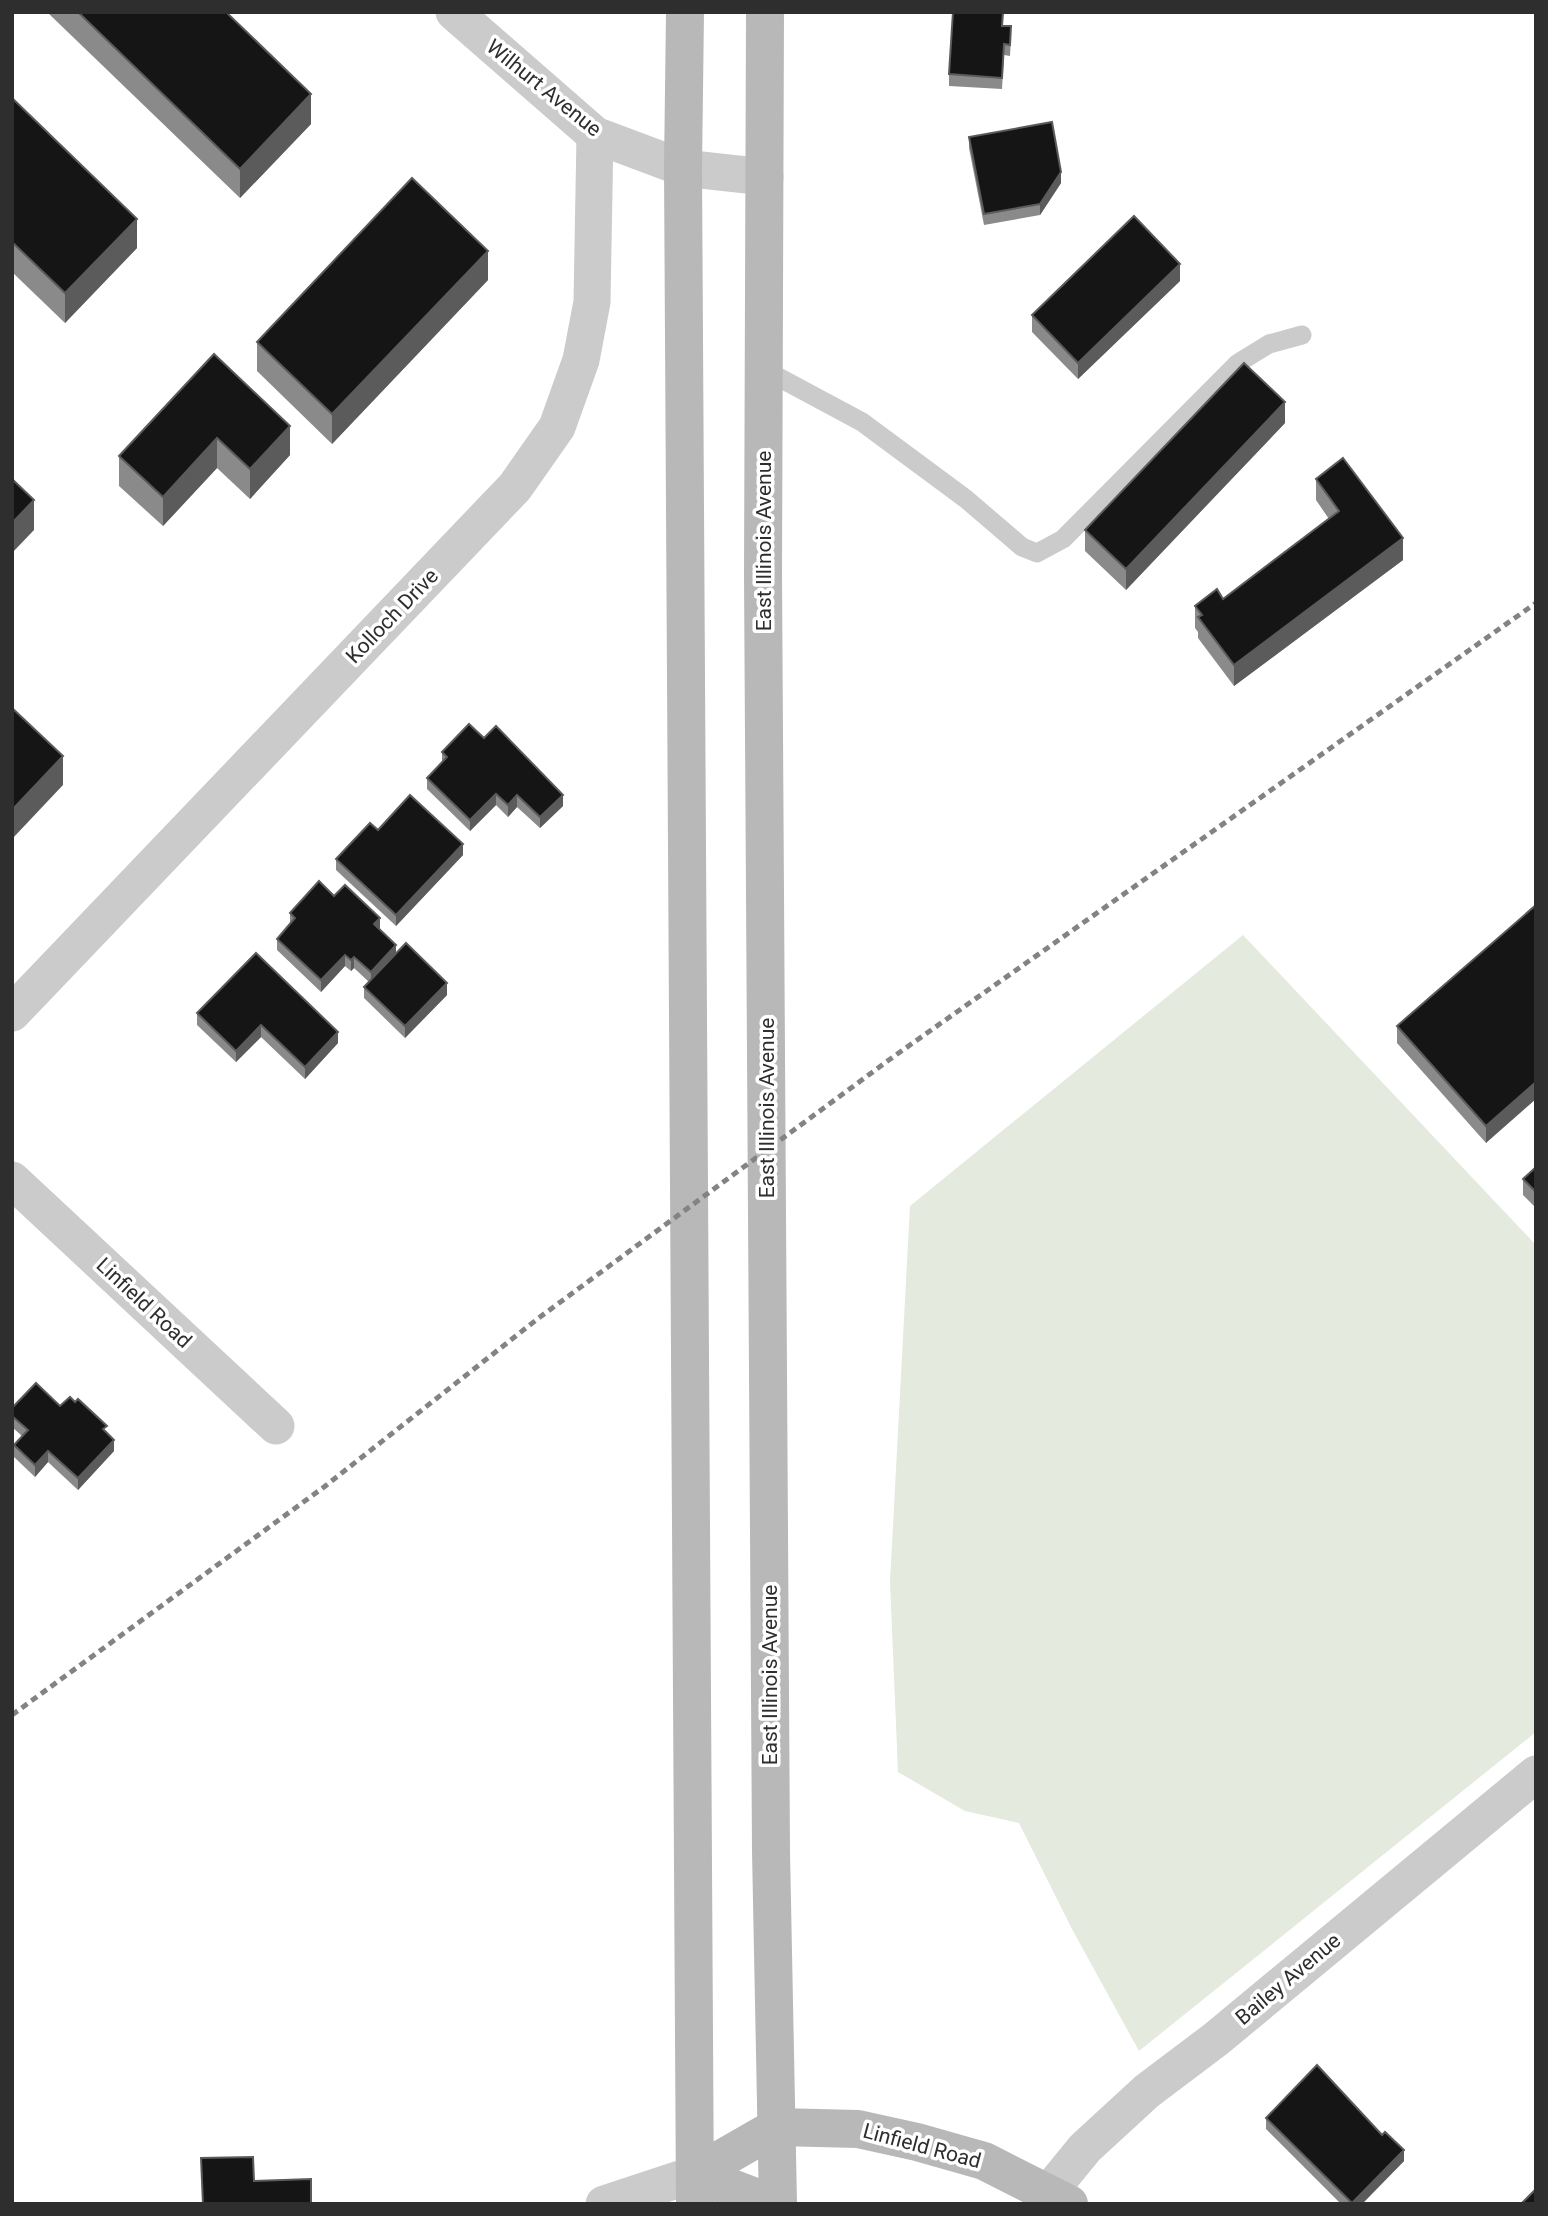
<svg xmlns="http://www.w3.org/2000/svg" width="1548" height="2216" viewBox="0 0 1548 2216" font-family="Roboto,sans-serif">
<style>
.green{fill:#e4eadd}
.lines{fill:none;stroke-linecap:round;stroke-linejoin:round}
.service{stroke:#cbcbcb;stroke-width:19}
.minor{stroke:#cbcbcb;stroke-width:37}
.secondary{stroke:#b8b8b8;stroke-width:38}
.rail{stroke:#838383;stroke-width:5;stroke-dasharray:7 5;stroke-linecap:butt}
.wall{fill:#8a8a8a}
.shaded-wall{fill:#5b5b5b}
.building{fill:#151515;stroke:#5b5b5b;stroke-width:2}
.labels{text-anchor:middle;stroke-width:7;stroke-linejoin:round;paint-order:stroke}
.street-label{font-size:21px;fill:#2e2e2e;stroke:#fff}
</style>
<rect width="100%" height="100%" fill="#fff"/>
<polygon class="green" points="1243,935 1536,1245 1536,1732 1139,2051 1072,1929 1019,1823 965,1811 898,1772 890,1582 910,1206"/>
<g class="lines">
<polyline class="service" points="763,369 862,422 966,499 1022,547 1037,553 1063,539 1238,363 1269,344 1302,335"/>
<g class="minor">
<polyline points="454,12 595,135 683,168 765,177"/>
<polyline points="12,1013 515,487 557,427 581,360 592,302 595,135"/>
<polyline points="12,1180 276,1426"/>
<polyline points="1049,2192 1085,2148 1147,2091 1216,2039 1536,1774"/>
<polyline points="604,2204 695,2174"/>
</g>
<g class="secondary">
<polyline points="685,12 683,168 695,2204"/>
<polyline points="765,12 763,575 771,1851 778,2204"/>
<polyline points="695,2174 777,2127 858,2129 917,2142 984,2161 1069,2204"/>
<polyline points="695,2174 774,2204"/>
</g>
<polyline class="rail" points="12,1715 324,1487 540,1317 893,1057 1536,603"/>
</g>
<g class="wall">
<polygon points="47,12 226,12 311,124 240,198"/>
<polygon points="1003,26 1011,37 1010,56 1004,55 1002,89 949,86 949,74"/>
<polygon points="12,98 137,248 65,323 12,272"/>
<polygon points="969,137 1061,183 1040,215 984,225 969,148"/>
<polygon points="488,280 332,444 257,371 257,342"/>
<polygon points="1180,281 1078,379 1032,332 1032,315"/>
<polygon points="214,354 290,455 250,499 217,468 163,526 119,486 119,456"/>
<polygon points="1285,423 1126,590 1085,551 1085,530"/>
<polygon points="1316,479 1403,560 1234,686 1198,638 1198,632 1195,628 1195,606 1223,599 1329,519 1316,500"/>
<polygon points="484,738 563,806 540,828 517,807 508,817 496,805 470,831 427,789 427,778 442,763 442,752"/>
<polygon points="378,830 463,855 396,926 336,870 336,859"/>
<polygon points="334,896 380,929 396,954 447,995 405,1038 364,998 364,987 369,982 354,968 351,971 345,966 321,992 277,950 277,939 290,925 290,913"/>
<polygon points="1536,905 1486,1143 1397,1043 1397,1026"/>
<polygon points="256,953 338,1043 305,1079 261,1037 236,1062 197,1025 197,1013"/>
<polygon points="1536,1167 1536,1208 1523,1195 1523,1179"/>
<polygon points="60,1406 107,1432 114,1451 78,1490 48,1462 35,1477 14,1457 14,1445 22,1436 12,1427 12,1408"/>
<polygon points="1266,2118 1382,2135 1404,2161 1362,2204 1341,2204 1266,2129"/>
</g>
<g class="shaded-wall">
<polygon points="311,94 311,124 240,198 240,169"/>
<polygon points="1061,172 1061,183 1040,215 1040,204"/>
<polygon points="137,219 137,248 65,323 65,293"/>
<polygon points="488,251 488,280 332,444 332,414"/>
<polygon points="1180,264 1180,281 1078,379 1078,363"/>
<polygon points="1285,402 1285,423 1126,590 1126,569"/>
<polygon points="290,426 290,455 250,499 250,469"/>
<polygon points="217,438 217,468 163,526 163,497"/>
<polygon points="34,500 34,530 12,553 12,523"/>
<polygon points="1403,538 1403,560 1234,686 1234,665"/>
<polygon points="63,756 63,785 12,839 12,810"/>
<polygon points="496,794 496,805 470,831 470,820"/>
<polygon points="517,795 517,807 508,817 508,805"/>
<polygon points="563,795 563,806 540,828 540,817"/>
<polygon points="463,844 463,855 396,926 396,915"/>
<polygon points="380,918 380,929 374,936 374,924"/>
<polygon points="396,945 396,957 371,984 371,972"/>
<polygon points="345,955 345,966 321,992 321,980"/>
<polygon points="354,957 354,968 351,971 351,960"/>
<polygon points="447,983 447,995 405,1038 405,1026"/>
<polygon points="261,1025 261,1037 236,1062 236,1051"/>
<polygon points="338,1032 338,1043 305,1079 305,1067"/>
<polygon points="1536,1082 1536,1099 1486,1143 1486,1126"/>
<polygon points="114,1440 114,1451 78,1490 78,1478"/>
<polygon points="48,1451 48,1462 35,1477 35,1465"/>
<polygon points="1404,2150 1404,2161 1362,2204 1352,2204"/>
</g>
<g class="building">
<polygon points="78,12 226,12 311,94 240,169"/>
<polygon points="953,12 1003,13 1002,26 1011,26 1010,45 1004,44 1002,78 949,74"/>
<polygon points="12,98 137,219 65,293 12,242"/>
<polygon points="1052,122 1061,172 1040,204 984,214 969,137"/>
<polygon points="412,178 488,251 332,414 257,342"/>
<polygon points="1134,216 1180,264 1078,363 1032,315"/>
<polygon points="214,354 290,426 250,469 217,438 163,497 119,456"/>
<polygon points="1244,363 1285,402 1126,569 1085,530"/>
<polygon points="1343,458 1403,538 1234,665 1198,617 1202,615 1195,606 1217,589 1223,599 1339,511 1316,479"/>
<polygon points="12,479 34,500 12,523"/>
<polygon points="12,708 63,756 12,810"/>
<polygon points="469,724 484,738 496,726 563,795 540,817 517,795 508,805 496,794 470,820 427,778 447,757 442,752"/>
<polygon points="410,795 463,844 396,915 336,859 370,823 378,830"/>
<polygon points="319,881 334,896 345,885 380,918 374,924 396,945 371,972 354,957 351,960 345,955 321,980 277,939 295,918 290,913"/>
<polygon points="1536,905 1536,1082 1486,1126 1397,1026"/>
<polygon points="406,943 447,983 405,1026 364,987"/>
<polygon points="256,953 338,1032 305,1067 261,1025 236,1051 197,1013"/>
<polygon points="1536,1167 1536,1192 1523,1179"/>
<polygon points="36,1383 60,1406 70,1397 75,1402 78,1399 107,1426 103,1429 114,1440 78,1478 48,1451 35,1465 14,1445 28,1430 12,1416 12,1408"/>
<polygon points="1317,2065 1382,2135 1385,2132 1404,2150 1352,2203 1266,2118"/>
<polygon points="253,2157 254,2181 311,2179 311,2204 203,2204 201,2158"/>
<polygon points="1536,2189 1536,2204 1524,2204 1522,2203"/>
</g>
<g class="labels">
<g class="street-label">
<text transform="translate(544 88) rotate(39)" y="7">Wilhurt Avenue</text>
<text transform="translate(764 541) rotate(-90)" y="7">East Illinois Avenue</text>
<text transform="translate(392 616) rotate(-46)" y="7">Kolloch Drive</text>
<text transform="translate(767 1108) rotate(-90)" y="7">East Illinois Avenue</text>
<text transform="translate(144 1303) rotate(43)" y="7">Linfield Road</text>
<text transform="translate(770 1675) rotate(-90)" y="7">East Illinois Avenue</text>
<text transform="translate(1288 1979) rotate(-40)" y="7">Bailey Avenue</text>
<text transform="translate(922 2146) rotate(15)" y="7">Linfield Road</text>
</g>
</g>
<rect width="1548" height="2216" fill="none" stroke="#2e2e2e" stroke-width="28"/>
</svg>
